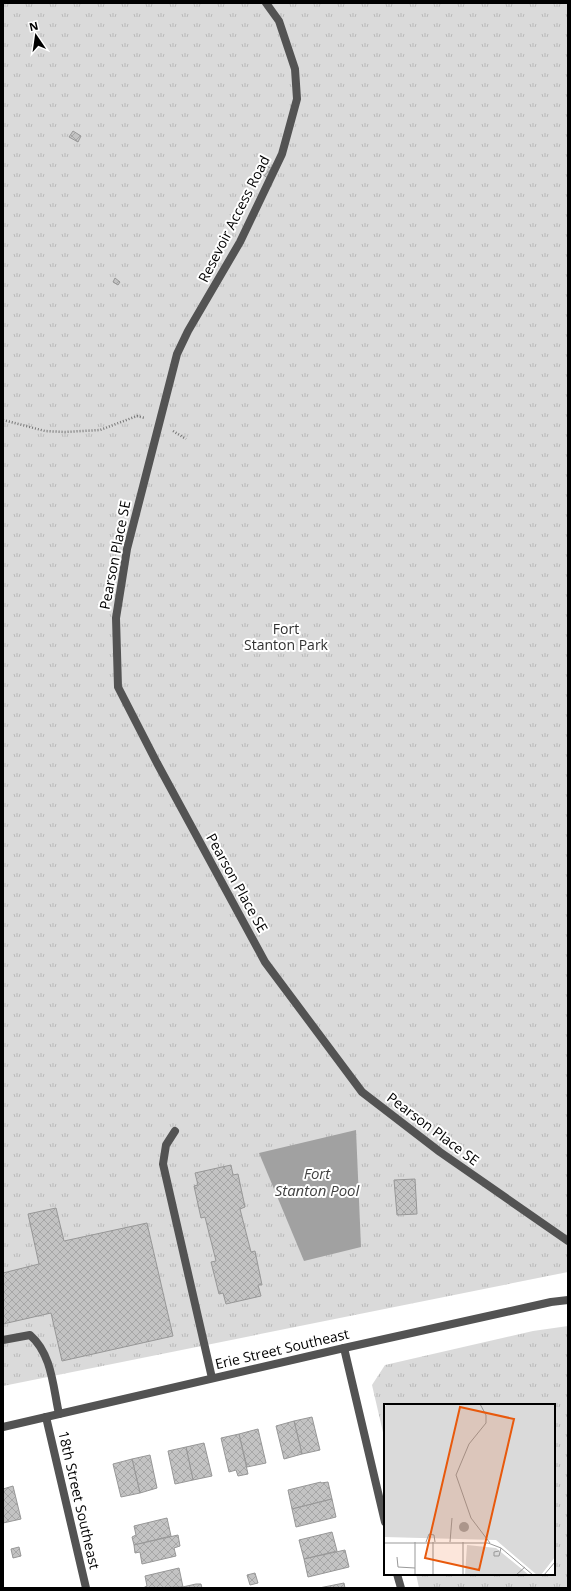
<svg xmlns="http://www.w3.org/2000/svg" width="571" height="1591" viewBox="0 0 571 1591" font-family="'Open Sans',sans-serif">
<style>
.park{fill:url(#park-tufts)}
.water{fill:#a1a1a1}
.building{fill:url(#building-cross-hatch);stroke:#979797}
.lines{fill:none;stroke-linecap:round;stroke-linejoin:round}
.path{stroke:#757575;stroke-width:2.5;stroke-dasharray:1 2;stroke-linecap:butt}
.lane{stroke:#535353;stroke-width:8}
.street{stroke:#535353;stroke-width:8}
.labels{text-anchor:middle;stroke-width:4;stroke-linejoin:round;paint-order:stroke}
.street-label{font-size:14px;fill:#000;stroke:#fff}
.park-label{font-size:14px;fill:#313131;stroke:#fff}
.water-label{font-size:15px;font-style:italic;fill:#424242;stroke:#fff}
.inset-road{fill:none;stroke:#999;stroke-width:1}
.view{fill:#e8590c;fill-opacity:0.15;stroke:#e8590c;stroke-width:2}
.inset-edge{fill:none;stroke:#000;stroke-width:2}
</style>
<defs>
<pattern id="park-tufts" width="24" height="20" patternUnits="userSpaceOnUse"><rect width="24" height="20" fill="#dadada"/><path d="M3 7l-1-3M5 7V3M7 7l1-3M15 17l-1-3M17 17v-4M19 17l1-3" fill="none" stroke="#b9b9b9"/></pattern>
<pattern id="building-cross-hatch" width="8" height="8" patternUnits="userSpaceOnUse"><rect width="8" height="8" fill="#c3c3c3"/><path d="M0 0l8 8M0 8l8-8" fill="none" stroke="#a6a6a6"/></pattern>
</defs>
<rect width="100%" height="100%" fill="#fff"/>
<g class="park">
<polygon points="3,3 568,3 568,1272 3,1386"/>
<polygon points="568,1326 568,1588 419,1588 416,1574 554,1574 554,1405 385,1405 385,1441 372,1385 385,1365 533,1331"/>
</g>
<polygon class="water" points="356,1130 361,1247 304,1261 259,1153"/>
<g class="building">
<polygon points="73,131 81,136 78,142 69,137"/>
<polygon points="264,165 273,169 268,178 260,173"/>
<polygon points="115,278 120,282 118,285 113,282"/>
<polygon points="231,1165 233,1175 238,1174 245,1207 240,1209 251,1252 255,1251 262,1285 258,1285 261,1296 226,1304 223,1293 219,1294 211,1262 216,1261 205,1217 201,1218 194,1186 198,1185 195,1173"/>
<polygon points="415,1179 417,1214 397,1215 394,1180"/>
<polygon points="56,1208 64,1241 147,1223 173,1336 62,1361 51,1313 3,1324 3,1273 39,1264 28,1214"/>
<polygon points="312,1417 320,1450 302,1454 294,1421"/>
<polygon points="294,1421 302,1454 284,1459 276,1426"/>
<polygon points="258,1429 266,1463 247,1467 239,1434"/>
<polygon points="239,1434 248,1474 238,1476 236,1470 229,1472 221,1438"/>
<polygon points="204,1443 212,1476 193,1480 186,1447"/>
<polygon points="186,1447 193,1480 175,1484 168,1451"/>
<polygon points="150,1455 157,1488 140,1493 132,1459"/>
<polygon points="132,1459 140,1493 121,1497 113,1464"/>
<polygon points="321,1482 321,1483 328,1482 332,1499 292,1509 288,1490"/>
<polygon points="13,1486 21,1519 3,1523 3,1489"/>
<polygon points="332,1499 336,1517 296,1527 292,1509"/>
<polygon points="167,1518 171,1536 134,1545 132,1537 136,1535 134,1526"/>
<polygon points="332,1532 337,1551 304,1559 299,1540"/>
<polygon points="178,1535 180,1546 174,1548 176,1556 142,1564 140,1552 135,1553 134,1545"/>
<polygon points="19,1547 21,1556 13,1558 11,1549"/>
<polygon points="345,1550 349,1567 308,1577 304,1559"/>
<polygon points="179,1568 183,1587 143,1588 147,1586 145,1576"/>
<polygon points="255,1573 258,1583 250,1585 247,1575"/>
<polygon points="344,1583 345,1588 319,1588"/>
<polygon points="196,1584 201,1584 202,1588 178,1588"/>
</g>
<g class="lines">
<g class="path">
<polyline points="3,420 45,431 65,432 100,430 137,416 145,418"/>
<polyline points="173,431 186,439"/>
</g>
<g class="lane">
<polyline points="266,3 279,21 295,69 297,99 282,154 240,242 188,331 177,354 127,549 116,618 118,687 157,763 265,962 362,1092 440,1152 568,1241"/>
<polyline points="175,1131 166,1145 163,1164 212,1378"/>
<path d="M 3,1340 L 30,1335 C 52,1354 53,1387 59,1414"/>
</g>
<g class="street">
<polyline points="344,1348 385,1522"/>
<polyline points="46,1417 86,1588"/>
<polyline points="3,1427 344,1348 551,1302 568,1300"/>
<polyline points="397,1574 401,1588"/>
</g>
</g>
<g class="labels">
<g class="street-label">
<text transform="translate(234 219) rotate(-63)" y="5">Resevoir Access Road</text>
<text transform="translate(115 555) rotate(-79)" y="5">Pearson Place SE</text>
<text transform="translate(237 883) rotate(61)" y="5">Pearson Place SE</text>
<text transform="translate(433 1129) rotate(37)" y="5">Pearson Place SE</text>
<text transform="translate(282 1349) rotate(-13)" y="5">Erie Street Southeast</text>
<text transform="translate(79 1500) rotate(77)" y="5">18th Street Southeast</text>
</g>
<g class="park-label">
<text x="286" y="634">Fort<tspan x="286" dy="16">Stanton Park</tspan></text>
</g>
<g class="water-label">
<text x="317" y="1179">Fort<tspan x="317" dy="17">Stanton Pool</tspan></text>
</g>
</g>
<g transform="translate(384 1404)">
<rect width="171" height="171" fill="#fff"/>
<path d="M 3,0 L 171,0 L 171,153 L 157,171 L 153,171 L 112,136 L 0,133 L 0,4 ZM 83,141 L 112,144 L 145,171 L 81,171 Z" fill="#dadada"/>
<path d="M75 123a5 5 0 1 1 10 0a5 5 0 1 1-10 0Z" fill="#a1a1a1"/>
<path class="inset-road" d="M 96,0 L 102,11 L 102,19 L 85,40 L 72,71 L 87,114 L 106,139M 31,138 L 31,171M 42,138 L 45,130 L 50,131 L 51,138M 49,138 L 49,171M 66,138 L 68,114M 79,138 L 79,171M 0,139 L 104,139 L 117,144 L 149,171M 115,147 L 110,148 L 110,152 L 115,152 L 117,144M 13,153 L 14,163 L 31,164M 132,171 L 141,163M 160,171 L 171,158"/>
<path class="view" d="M 76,3 L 130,15 L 95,166 L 41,154 Z"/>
<rect width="171" height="171" class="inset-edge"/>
</g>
<rect width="571" height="1591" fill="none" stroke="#000000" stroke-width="8"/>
<g transform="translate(36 36) rotate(347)" stroke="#ffffff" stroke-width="3" paint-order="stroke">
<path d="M0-3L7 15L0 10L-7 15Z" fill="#000000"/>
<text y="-6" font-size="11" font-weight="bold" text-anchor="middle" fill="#000000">N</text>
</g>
</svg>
